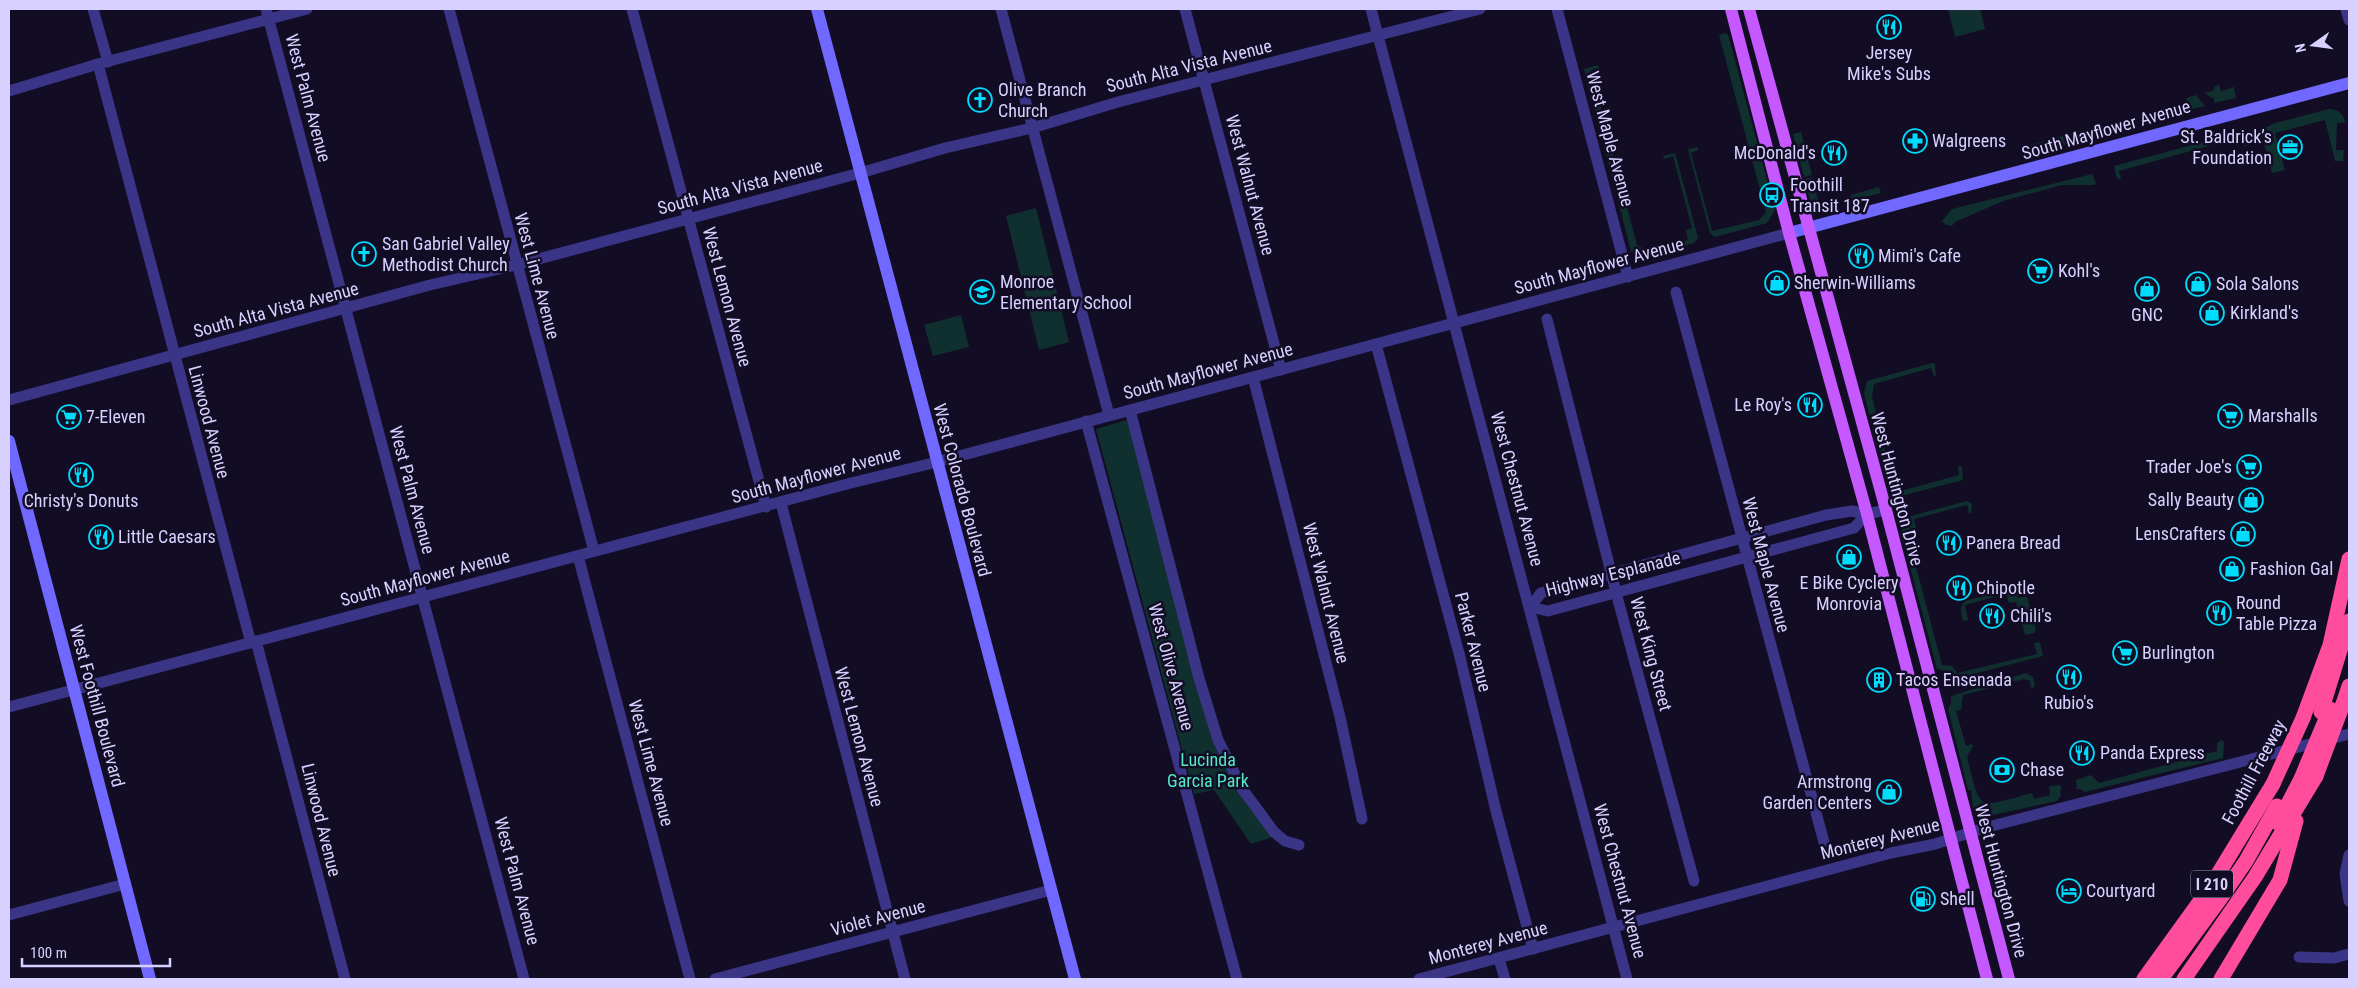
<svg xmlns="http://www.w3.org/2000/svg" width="2358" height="988" viewBox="0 0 2358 988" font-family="'Roboto Condensed',sans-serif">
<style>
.green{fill:#102f2f}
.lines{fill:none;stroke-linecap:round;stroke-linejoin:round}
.street{stroke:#3a3587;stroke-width:11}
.secondary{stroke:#7068ff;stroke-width:12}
.primary{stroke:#c558ff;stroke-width:12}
.highway{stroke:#ff4c9d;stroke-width:15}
.highway-bridge{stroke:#ff4c9d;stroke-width:15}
.labels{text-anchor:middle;stroke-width:5;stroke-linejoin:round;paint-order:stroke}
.shield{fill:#120d25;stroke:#9d96be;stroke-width:1}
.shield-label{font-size:16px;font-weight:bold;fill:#d8d1ff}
.poi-label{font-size:18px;fill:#d8d1ff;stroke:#120d25;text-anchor:start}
.street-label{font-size:18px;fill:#d8d1ff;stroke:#120d25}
.park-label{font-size:18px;fill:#55e7c7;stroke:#120d25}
</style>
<rect width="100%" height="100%" fill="#120d25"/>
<g class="green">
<polygon points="1948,9 1980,9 1985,29 1955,37"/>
<polygon points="1725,33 1728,34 1775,210 1767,223 1715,237 1710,233 1688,149 1698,147 1698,150 1691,153 1712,231 1759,220 1766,212 1719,35"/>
<polygon points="1598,65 1599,68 1591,70 1637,245 1648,251 1688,240 1686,230 1692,228 1673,156 1664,159 1663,156 1675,153 1698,238 1694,243 1643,257 1631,251 1584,69"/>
<polygon points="2219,85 2221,91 2234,87 2236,98 2214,103 2214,99 2204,93 2213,91 2215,86"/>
<polygon points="2196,95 2205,106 2188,110 2186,98"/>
<path d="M 2329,109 C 2338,109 2344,114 2345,122 L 2337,123 L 2336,150 L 2344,150 L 2343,161 L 2335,161 L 2325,120 L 2275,133 L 2285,170 L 2272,173 L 2262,136 L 2263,129 L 2275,123 Z"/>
<polygon points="2099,126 2101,135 2026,155 2023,147"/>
<polygon points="1801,132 1812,175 1804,177 1793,134"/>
<polygon points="2241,133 2246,138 2247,145 2244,147 2242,140 2224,145 2223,142 2119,171 2121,179 2117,179 2114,166 2233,134 2239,137"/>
<polygon points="2092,174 2096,183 2094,185 2062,185 2003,201 1955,222 1952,226 1946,225 1942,221 1952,209"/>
<polygon points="1812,177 1819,203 1829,201 1830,207 1824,209 1810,201 1805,179"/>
<polygon points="1879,187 1881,193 1852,201 1851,195"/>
<polygon points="1036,208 1069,342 1039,350 1006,216"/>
<polygon points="961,315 969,347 933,356 924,325"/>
<polygon points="1932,363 1935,364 1936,376 1934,376 1931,368 1874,384 1872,397 1892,479 1901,491 1959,475 1958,465 1962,467 1963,480 1900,496 1887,481 1864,394 1867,381"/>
<polygon points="1127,420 1216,740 1276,836 1251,844 1214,790 1194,794 1096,429"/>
<polygon points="1967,501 1972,504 1971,513 1969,513 1967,505 1914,519 1917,531 1907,533 1942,665 1952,666 1957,673 2037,654 2034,643 2040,642 2043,656 1947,681 1944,671 1937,669 1901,532 1902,529 1909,527 1907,517"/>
<path d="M 2015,588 L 2018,598 L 2027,596 L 2036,630 L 2034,633 L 2025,635 L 2016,602 L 2009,603 L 2006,594 L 1965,605 L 1968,620 L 1963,621 C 1961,612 1959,607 1965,601 Z"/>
<path d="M 2026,673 L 2033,677 L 2035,686 L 2031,689 L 2030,681 L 2024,679 L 1963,695 L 1961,710 L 1956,711 L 1966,746 L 1972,744 L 1973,746 L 1967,757 C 1981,813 1976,808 2032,793 L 2034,799 L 2050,795 L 2049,786 L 2060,785 L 2062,789 L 2060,790 L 2061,795 L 2057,801 L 1988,816 L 1973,808 L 1971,790 L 1968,790 L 1948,709 L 1951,703 L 1951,696 Z"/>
<polygon points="2221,740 2224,742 2223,758 2085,792 2081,789 2077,789 2076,780 2091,775 2099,783 2217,751 2217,743"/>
</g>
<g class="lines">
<g class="street">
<polyline points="93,9 108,62"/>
<polyline points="266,9 524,979"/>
<polyline points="449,9 594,551"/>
<polyline points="632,9 766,507"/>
<polyline points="1001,9 1109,415"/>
<polyline points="1185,9 1281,370"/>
<polyline points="1371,9 1627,979"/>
<polyline points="1557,9 1628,277"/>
<polyline points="2346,9 2349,20"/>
<polyline points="98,64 251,643"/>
<polyline points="9,91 98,64 307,9"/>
<polyline points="1676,292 1825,846"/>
<polyline points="1547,319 1618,600 1694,881"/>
<polyline points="1376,344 1460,657 1496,811 1533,949"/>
<polyline points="1253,377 1340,717 1362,819"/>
<polyline points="9,400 430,285 516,265 860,173 945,148 1032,128 1118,102 1480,9"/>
<polyline points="1130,410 1199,678 1218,740 1243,790 1258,810 1274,832 1285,841 1299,845"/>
<polyline points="1086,421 1237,979"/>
<polyline points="781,503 905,979"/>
<polyline points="1867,514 1854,528 1548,611 1530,607 1541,593 1826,515 1852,511 1867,514 1886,510"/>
<polyline points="578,556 690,979"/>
<polyline points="256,641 345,979"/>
<polyline points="9,707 851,483 937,462 1789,233"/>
<polyline points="2349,855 2345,874 2349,901"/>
<polyline points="9,915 125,884"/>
<polyline points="2299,957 2334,958 2349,954"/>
<polyline points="1499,959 1505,979"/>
<polyline points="715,979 1051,890"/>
<polyline points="1419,979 1891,853 1935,844 1984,828 2349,734"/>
</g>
<g class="secondary">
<polyline points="817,9 1075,979"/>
<polyline points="1789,233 2349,83"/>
<polyline points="9,441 150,979"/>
</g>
<g class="primary">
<polyline points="1731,9 1789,233 1867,514 1987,979"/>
<polyline points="1749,9 1886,510 2009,979"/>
</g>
<g class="highway">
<polyline points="2343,704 2349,686"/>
<polyline points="2321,712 2349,621"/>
<polyline points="2303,718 2330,645 2349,559"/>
<polyline points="2278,823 2301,779"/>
<polyline points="2144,979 2209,889 2273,784"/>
<polyline points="2161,979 2220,899 2246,861 2277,806"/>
<polyline points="2184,979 2255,877 2316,776"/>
<polyline points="2221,979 2280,880 2296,821"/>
</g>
<g class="highway-bridge">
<polyline points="2316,776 2343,704"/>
<polyline points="2301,779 2330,709"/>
<polyline points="2273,784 2303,718"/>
</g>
</g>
<defs>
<g id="restaurant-ring" transform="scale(1.25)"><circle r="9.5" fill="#120d25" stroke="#00dcfc" stroke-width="1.5"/><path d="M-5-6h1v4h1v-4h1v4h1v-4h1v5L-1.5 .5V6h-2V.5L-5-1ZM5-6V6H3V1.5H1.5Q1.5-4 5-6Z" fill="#00dcfc"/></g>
<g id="church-ring" transform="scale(1.25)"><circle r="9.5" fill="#120d25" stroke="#00dcfc" stroke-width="1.5"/><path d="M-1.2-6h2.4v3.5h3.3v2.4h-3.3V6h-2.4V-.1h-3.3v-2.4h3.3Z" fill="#00dcfc"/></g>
<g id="pharmacy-ring" transform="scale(1.25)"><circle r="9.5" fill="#120d25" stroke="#00dcfc" stroke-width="1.5"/><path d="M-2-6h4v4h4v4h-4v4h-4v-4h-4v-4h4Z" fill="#00dcfc"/></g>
<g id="office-ring" transform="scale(1.25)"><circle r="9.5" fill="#120d25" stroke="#00dcfc" stroke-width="1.5"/><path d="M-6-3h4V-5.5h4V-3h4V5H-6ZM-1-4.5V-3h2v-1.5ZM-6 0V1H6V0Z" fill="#00dcfc"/></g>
<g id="bus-ring" transform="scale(1.25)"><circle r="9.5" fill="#120d25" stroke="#00dcfc" stroke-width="1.5"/><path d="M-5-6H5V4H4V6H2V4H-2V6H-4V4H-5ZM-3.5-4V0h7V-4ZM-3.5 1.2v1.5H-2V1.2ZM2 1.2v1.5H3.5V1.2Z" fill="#00dcfc"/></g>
<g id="supermarket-ring" transform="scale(1.25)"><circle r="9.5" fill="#120d25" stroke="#00dcfc" stroke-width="1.5"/><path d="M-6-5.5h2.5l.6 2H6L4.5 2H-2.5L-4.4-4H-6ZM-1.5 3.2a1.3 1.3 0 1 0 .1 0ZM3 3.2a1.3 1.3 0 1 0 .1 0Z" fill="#00dcfc"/></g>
<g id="shop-ring" transform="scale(1.25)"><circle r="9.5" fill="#120d25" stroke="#00dcfc" stroke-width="1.5"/><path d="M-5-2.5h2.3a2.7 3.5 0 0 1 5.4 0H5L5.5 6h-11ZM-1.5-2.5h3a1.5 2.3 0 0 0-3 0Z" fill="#00dcfc"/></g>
<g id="school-ring" transform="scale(1.25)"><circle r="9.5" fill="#120d25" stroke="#00dcfc" stroke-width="1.5"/><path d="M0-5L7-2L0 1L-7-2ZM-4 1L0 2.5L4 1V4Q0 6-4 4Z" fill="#00dcfc"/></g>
<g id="building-ring" transform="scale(1.25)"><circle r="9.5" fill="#120d25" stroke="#00dcfc" stroke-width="1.5"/><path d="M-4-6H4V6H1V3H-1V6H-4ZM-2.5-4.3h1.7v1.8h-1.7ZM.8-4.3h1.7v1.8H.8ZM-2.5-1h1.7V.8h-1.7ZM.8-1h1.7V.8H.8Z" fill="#00dcfc"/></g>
<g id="bank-ring" transform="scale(1.25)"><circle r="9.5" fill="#120d25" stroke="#00dcfc" stroke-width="1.5"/><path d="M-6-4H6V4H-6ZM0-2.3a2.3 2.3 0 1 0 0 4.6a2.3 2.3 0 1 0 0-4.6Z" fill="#00dcfc"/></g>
<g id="hotel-ring" transform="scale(1.25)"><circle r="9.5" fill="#120d25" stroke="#00dcfc" stroke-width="1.5"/><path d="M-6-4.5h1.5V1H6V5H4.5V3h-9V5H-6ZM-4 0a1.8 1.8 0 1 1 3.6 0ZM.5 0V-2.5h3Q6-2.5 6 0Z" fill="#00dcfc"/></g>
<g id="fuel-ring" transform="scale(1.25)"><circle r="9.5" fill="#120d25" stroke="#00dcfc" stroke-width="1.5"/><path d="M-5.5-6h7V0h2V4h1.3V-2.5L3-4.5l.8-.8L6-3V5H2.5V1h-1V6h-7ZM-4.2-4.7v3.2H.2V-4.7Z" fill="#00dcfc"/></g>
</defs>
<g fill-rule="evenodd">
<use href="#restaurant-ring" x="1889" y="27"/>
<use href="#church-ring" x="980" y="100"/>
<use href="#pharmacy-ring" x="1915" y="141"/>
<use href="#office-ring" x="2290" y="147"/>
<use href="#restaurant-ring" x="1834" y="153"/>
<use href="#bus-ring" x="1772" y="195"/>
<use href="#church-ring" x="364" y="254"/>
<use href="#restaurant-ring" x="1861" y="256"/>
<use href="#supermarket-ring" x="2040" y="271"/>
<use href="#shop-ring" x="1777" y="283"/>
<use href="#shop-ring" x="2198" y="284"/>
<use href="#shop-ring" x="2147" y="289"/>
<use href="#school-ring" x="982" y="292"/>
<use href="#shop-ring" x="2212" y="313"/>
<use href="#restaurant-ring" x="1810" y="405"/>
<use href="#supermarket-ring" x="2230" y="416"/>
<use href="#supermarket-ring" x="69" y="417"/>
<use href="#supermarket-ring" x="2249" y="467"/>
<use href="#restaurant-ring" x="81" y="475"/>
<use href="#shop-ring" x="2251" y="500"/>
<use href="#shop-ring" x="2243" y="534"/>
<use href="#restaurant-ring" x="101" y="537"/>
<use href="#restaurant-ring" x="1949" y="543"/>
<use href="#shop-ring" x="1849" y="557"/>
<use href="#shop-ring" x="2232" y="569"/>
<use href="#restaurant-ring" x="1959" y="588"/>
<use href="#restaurant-ring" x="2219" y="613"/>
<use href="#restaurant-ring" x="1992" y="616"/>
<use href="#supermarket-ring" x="2125" y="653"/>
<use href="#restaurant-ring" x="2069" y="677"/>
<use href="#building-ring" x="1879" y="680"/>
<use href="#restaurant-ring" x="2082" y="753"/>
<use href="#bank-ring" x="2002" y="770"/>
<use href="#shop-ring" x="1889" y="792"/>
<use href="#hotel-ring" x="2069" y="891"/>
<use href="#fuel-ring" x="1923" y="899"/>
</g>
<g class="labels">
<rect class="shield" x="2191" y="870.5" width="42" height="27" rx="4"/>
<g class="shield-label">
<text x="2212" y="890">I 210</text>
</g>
<g class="poi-label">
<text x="1889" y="59" text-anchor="middle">Jersey<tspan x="1889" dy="21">Mike's Subs</tspan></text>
<text x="998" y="96">Olive Branch<tspan x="998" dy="21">Church</tspan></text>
<text x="2272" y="143" text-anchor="end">St. Baldrick’s<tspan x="2272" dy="21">Foundation</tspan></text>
<text x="1932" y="147">Walgreens</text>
<text x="1816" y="159" text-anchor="end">McDonald's</text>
<text x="1790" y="191">Foothill<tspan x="1790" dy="21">Transit 187</tspan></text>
<text x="382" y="250">San Gabriel Valley<tspan x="382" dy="21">Methodist Church</tspan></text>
<text x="1878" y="262">Mimi's Cafe</text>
<text x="2058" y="277">Kohl's</text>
<text x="1000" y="288">Monroe<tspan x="1000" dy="21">Elementary School</tspan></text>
<text x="1794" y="289">Sherwin-Williams</text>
<text x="2216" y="290">Sola Salons</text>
<text x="2230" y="319">Kirkland's</text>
<text x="2147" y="321" text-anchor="middle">GNC</text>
<text x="1792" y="411" text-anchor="end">Le Roy's</text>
<text x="2248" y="422">Marshalls</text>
<text x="86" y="423">7-Eleven</text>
<text x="2232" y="473" text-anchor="end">Trader Joe's</text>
<text x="2234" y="506" text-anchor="end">Sally Beauty</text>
<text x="81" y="507" text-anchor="middle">Christy's Donuts</text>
<text x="2226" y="540" text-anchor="end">LensCrafters</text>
<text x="118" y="543">Little Caesars</text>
<text x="1966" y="549">Panera Bread</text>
<text x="2250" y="575">Fashion Gal</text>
<text x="1849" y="589" text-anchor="middle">E Bike Cyclery<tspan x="1849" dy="21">Monrovia</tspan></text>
<text x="1976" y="594">Chipotle</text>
<text x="2236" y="609">Round<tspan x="2236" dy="21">Table Pizza</tspan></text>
<text x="2010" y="622">Chili's</text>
<text x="2142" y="659">Burlington</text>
<text x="1896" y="686">Tacos Ensenada</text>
<text x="2069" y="709" text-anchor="middle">Rubio's</text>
<text x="2100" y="759">Panda Express</text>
<text x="2020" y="776">Chase</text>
<text x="1872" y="788" text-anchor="end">Armstrong<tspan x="1872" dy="21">Garden Centers</tspan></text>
<text x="2086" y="897">Courtyard</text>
<text x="1940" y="905">Shell</text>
</g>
<g class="street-label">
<text transform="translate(1189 66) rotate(-14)" y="6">South Alta Vista Avenue</text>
<text transform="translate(308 98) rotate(75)" y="6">West Palm Avenue</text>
<text transform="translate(2106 130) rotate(-16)" y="6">South Mayflower Avenue</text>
<text transform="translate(1610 139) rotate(75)" y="6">West Maple Avenue</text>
<text transform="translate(1250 185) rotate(75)" y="6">West Walnut Avenue</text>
<text transform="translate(740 187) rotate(-15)" y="6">South Alta Vista Avenue</text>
<text transform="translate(1599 266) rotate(-15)" y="6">South Mayflower Avenue</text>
<text transform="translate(537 276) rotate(75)" y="6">West Lime Avenue</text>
<text transform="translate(727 297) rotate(75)" y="6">West Lemon Avenue</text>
<text transform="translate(276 310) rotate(-15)" y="6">South Alta Vista Avenue</text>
<text transform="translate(1208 371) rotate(-15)" y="6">South Mayflower Avenue</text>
<text transform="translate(209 422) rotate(75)" y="6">Linwood Avenue</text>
<text transform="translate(816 475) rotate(-15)" y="6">South Mayflower Avenue</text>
<text transform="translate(1517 489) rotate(75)" y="6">West Chestnut Avenue</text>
<text transform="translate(1897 489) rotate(75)" y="6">West Huntington Drive</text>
<text transform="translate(412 490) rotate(75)" y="6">West Palm Avenue</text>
<text transform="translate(962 490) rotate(75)" y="6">West Colorado Boulevard</text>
<text transform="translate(1766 565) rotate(75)" y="6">West Maple Avenue</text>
<text transform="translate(1613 574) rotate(-14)" y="6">Highway Esplanade</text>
<text transform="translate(425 578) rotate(-15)" y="6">South Mayflower Avenue</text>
<text transform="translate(1326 593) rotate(76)" y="6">West Walnut Avenue</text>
<text transform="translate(1473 642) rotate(76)" y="6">Parker Avenue</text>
<text transform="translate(1651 654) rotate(75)" y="6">West King Street</text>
<text transform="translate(1171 667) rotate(75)" y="6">West Olive Avenue</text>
<text transform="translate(97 706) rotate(75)" y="6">West Foothill Boulevard</text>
<text transform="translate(859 737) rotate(75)" y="6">West Lemon Avenue</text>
<text transform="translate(651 763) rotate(75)" y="6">West Lime Avenue</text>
<text transform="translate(2254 772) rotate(-62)" y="6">Foothill Freeway</text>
<text transform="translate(321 820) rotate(76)" y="6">Linwood Avenue</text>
<text transform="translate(1880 839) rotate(-14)" y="6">Monterey Avenue</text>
<text transform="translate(517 881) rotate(75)" y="6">West Palm Avenue</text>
<text transform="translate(1620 881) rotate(75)" y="6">West Chestnut Avenue</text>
<text transform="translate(2001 881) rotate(75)" y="6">West Huntington Drive</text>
<text transform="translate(878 918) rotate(-15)" y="6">Violet Avenue</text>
<text transform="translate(1488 943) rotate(-15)" y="6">Monterey Avenue</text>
</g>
<g class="park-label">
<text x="1208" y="766">Lucinda<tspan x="1208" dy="21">Garcia Park</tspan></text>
</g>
</g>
<rect width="2358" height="988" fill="none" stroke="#d8d1ff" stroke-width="20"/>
<g transform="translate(2313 45) rotate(256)" stroke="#120d25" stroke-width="4" paint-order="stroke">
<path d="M0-4L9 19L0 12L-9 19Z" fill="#d8d1ff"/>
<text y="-8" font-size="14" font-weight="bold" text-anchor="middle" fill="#d8d1ff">N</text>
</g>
<path d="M22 958v8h148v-8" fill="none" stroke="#d8d1ff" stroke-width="2.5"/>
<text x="30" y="958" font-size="15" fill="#d8d1ff" stroke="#120d25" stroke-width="4" paint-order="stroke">100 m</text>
</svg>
